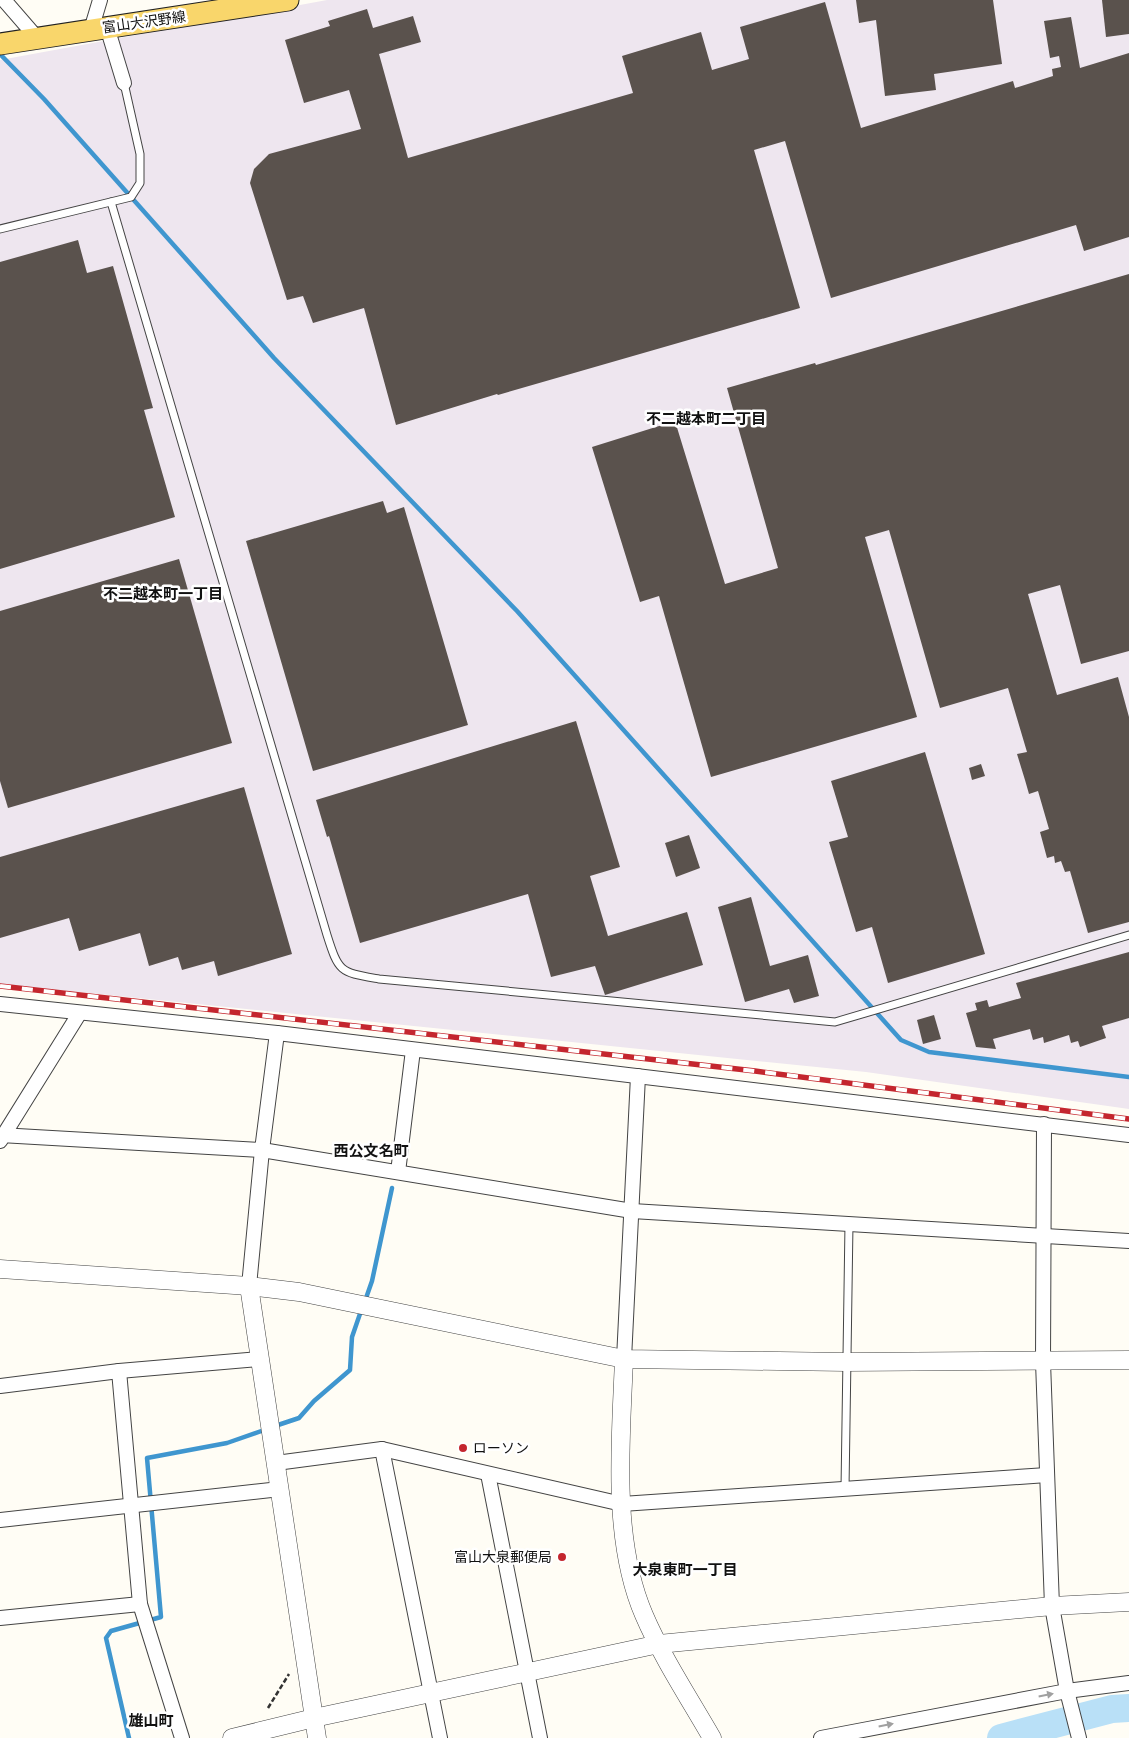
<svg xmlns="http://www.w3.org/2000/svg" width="1129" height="1738" viewBox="0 0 1129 1738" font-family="'Crimson Pro','Noto Sans JP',serif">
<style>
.industrial{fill:#eee6ef}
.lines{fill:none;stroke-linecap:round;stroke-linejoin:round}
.stream{stroke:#3f96cf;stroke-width:4.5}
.river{stroke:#b9e0f7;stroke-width:28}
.building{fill:#5a524d}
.service-casing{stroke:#444;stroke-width:9}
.minor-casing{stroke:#444;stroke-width:16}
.tertiary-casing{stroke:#444;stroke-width:19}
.primary-casing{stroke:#222;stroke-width:23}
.path{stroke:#333;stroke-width:2.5;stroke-dasharray:5 2.5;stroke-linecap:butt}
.service{stroke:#fff;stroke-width:7}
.minor{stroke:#fff;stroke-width:14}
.tertiary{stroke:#fff;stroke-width:18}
.primary{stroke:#f9d66b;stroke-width:21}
.rail-casing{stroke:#c4262e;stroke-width:5.5}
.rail{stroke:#fff;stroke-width:4;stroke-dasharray:11;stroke-linecap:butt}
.oneway{fill:#a0a0a0}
.poi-dot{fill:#c4262e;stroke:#fff;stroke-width:2}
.labels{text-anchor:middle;stroke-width:5;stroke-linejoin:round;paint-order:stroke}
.street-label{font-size:14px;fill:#111;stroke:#fff}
.poi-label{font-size:14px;fill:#111;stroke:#fff;text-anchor:start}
.neighbourhood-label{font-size:15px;font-weight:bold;fill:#111;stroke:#fff}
</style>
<rect width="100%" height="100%" fill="#fffdf5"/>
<polygon class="industrial" points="327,0 1129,0 1129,1109 866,1072 0,984 0,60"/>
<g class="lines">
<g class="stream">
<polyline points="0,54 44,99 274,358 517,611 901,1040 929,1052 1129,1077"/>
<polyline points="365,1301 372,1281 392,1188"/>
<polyline points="275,1426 299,1418 314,1401 350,1370 352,1337 362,1308"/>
<polyline points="129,1738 106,1638 111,1631 161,1617 147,1458 227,1443 267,1429"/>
</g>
<polyline class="river" points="1001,1738 1112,1709 1129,1708"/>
</g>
<g class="building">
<polygon points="856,0 993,0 1002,64 934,74 936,90 885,96 876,20 859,23"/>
<polygon points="1102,0 1129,0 1129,34 1106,37"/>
<polygon points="825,2 861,128 1013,81 1015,88 1053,76 1052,69 1061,67 1059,56 1050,58 1044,21 1071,17 1080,68 1129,53 1129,237 1084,251 1076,225 831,298 785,141 754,150 800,308 498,395 497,394 396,425 364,308 313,323 303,296 287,300 250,183 254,169 269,154 361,129 349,90 304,103 285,40 330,26 328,21 367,9 373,28 413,16 421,42 379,54 408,158 633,93 622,56 701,32 712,70 749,59 740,27"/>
<polygon points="78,240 87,273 113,266 153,408 144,410 175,517 0,569 0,262"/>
<polygon points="1129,274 1129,651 1081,664 1060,585 1028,594 1057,695 1118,677 1129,717 1129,922 1088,933 1070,871 1065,872 1061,861 1055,863 1054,856 1047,858 1040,832 1049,829 1038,791 1029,794 1025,780 1017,754 1027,752 1008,688 940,708 889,530 865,537 917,717 711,777 659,596 640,602 592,447 675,421 725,584 778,568 727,388 815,363 816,365"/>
<polygon points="383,501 387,513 404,507 468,725 313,771 246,541"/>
<polygon points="179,559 232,743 8,808 0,781 0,611"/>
<polygon points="576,721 620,867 590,876 608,936 687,912 703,965 605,995 595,966 551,977 528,894 360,943 329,836 327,837 316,800"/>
<polygon points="925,752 985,954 888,983 872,927 856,932 829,842 848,837 831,781"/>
<polygon points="981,764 985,776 972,780 969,768"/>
<polygon points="244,787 292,954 218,976 214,961 182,970 178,957 149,966 140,933 79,951 69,918 0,938 0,857"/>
<polygon points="689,835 700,868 676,877 665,843"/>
<polygon points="751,897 770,966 808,955 819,996 794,1003 789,989 745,1002 718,907"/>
<polygon points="1129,952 1129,1018 1102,1026 1106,1038 1080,1047 1078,1041 1071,1043 1069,1035 1044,1043 1043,1037 1033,1040 1030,1029 993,1039 996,1049 976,1047 966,1013 977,1010 975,1003 987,1000 989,1007 1021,998 1016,983"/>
<polygon points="934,1015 941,1039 923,1044 917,1020"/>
</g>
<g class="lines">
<g class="service-casing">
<g id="service">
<path d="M 111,202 L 327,935 C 339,973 340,972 379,979 L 835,1022 L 1129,935"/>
<polyline points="0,229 131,197 140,183 140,154 124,83"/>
<polyline points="845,1489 849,1224"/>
</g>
</g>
<g class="minor-casing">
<g id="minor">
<polyline points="4,0 37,38"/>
<polyline points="107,27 124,83"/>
<polyline points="91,30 100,0"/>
<polyline points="0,1004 277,1033 1129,1135"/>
<polyline points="1044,1124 1043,1362 1052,1606 1067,1691 1079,1738"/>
<polyline points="0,1135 262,1150 632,1211 1129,1241"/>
<polyline points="0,1141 79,1014"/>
<polyline points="398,1172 413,1050"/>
<polyline points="249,1286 262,1150 277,1033"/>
<polyline points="624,1359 638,1076"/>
<polyline points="119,1371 140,1604 182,1738"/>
<polyline points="0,1386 119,1371 260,1359"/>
<polyline points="382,1449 440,1738"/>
<polyline points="276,1463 382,1449 622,1504 1047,1475"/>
<polyline points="488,1474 540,1738"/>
<polyline points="0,1520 280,1489"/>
<polyline points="0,1618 140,1604"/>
<polyline points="821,1738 1067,1691 1129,1683"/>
</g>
</g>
<g class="tertiary-casing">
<g id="tertiary">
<polyline points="0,1269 249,1286 299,1292 624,1359 846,1362 1129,1360"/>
<polyline points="249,1286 317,1738"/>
<path d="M 624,1359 C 621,1439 611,1539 644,1615 C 662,1657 689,1698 712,1738"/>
<polyline points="232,1738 314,1718 659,1644 1052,1606 1129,1602"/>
</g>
</g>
<g class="primary-casing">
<polyline id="primary" points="0,44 288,0"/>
</g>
<polyline class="path" points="268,1708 289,1674"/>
<use href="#service" class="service"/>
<use href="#minor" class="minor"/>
<use href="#tertiary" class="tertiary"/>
<use href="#primary" class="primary"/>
<g class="rail-casing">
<polyline id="rail" points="0,986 755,1071 1129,1119"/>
</g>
<use href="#rail" class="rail"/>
</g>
<defs><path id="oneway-solid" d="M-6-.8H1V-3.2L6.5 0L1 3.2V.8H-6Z" transform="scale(1.25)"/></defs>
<g class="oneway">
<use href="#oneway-solid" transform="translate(1046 1695) rotate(-11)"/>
<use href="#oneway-solid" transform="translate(886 1725) rotate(-11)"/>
</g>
<g class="poi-dot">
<circle cx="463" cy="1448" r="5"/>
<circle cx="562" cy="1557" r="5"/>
</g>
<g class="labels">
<g class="street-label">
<text transform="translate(144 22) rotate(-8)" y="5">富山大沢野線</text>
</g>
<g class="poi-label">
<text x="473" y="1453">ローソン</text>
<text x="552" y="1562" text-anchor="end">富山大泉郵便局</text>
</g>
<g class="neighbourhood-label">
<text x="706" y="424">不二越本町二丁目</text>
<text x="163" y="599">不二越本町一丁目</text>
<text x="371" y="1156">西公文名町</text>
<text x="685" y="1575">大泉東町一丁目</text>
<text x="151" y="1726">雄山町</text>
</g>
</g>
</svg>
